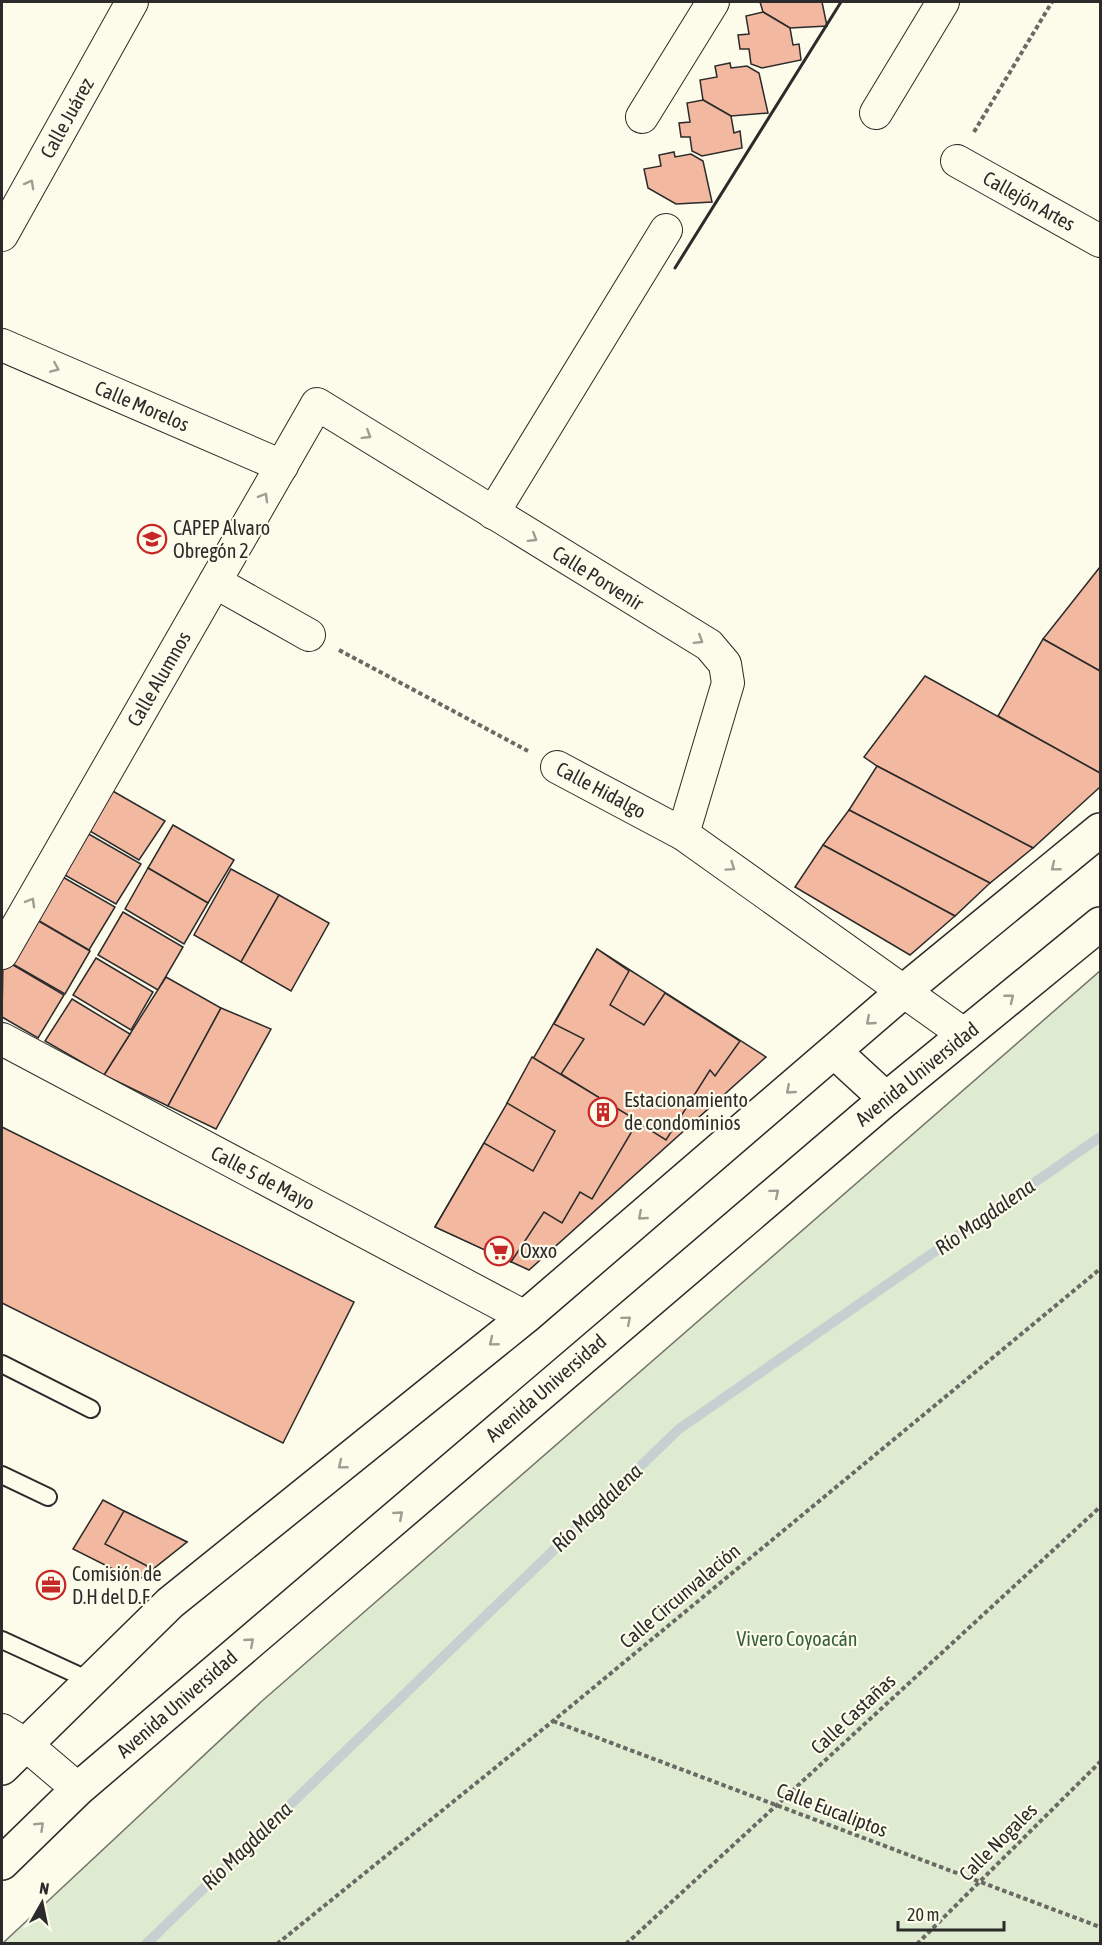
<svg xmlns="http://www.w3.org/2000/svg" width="1102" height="1945" viewBox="0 0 1102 1945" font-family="'Asap Condensed',sans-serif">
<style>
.green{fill:#deebd1;stroke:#74746e;stroke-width:1.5}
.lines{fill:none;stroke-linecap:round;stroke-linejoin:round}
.stream{stroke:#c7d0d0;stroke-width:10}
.building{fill:#f2b8a0;stroke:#2b2b2b;stroke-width:1.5}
.service-casing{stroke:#2b2b2b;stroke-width:20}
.minor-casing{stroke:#2b2b2b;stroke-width:34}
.secondary-casing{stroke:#2b2b2b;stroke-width:36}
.path{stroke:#6a6964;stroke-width:4;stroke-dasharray:4.5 3;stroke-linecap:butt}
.service{stroke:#fdfbea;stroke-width:16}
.minor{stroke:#fdfbea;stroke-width:32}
.secondary{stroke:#fdfbea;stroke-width:33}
.wall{stroke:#2b2b2b;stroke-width:3}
.oneway{stroke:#9e9d94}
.labels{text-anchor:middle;stroke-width:4.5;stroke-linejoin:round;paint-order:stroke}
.street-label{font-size:20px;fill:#2b2b2b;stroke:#fdfbea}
.poi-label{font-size:20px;fill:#2b2b2b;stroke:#fdfbea;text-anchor:start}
.park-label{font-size:20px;fill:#34623c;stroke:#fdfbea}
.water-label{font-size:21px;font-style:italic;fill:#2b2b2b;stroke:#fdfbea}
</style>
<rect width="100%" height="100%" fill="#fdfbea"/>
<polygon class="green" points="1100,971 1100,1943 3,1943 262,1701"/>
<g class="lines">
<polyline class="stream" points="146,1944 679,1429 1100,1137"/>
</g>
<g class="building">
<polygon points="760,2 822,2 827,26 790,28 763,12"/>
<polygon points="763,12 790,28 793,45 799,44 801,60 762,68 751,64 749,49 740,49 738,35 749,34 746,16"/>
<polygon points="730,63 731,68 747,66 759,73 768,113 731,116 703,100 700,80 717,77 715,66"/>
<polygon points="703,100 731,116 734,133 740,131 742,148 702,156 692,151 690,137 681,137 679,123 690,122 687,103"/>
<polygon points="674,152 675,157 691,154 703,161 712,202 676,204 648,188 644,169 661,166 659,155"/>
<polygon points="1100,567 1100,671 1043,639"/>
<polygon points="1043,639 1100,671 1100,773 998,716"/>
<polygon points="925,676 1100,773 1100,787 1033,848 877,766 864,757"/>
<polygon points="877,766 1033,848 990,883 849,810"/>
<polygon points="104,786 165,821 139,860 83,827"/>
<polygon points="849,810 990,883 955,916 823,845"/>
<polygon points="173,825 234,860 208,903 148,868"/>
<polygon points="80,829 141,864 116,904 56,870"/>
<polygon points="823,845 955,916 910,955 795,887"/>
<polygon points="148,868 208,903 184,944 125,909"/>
<polygon points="231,869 279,895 241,962 194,935"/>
<polygon points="54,872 115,907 89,950 29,915"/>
<polygon points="279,895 329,923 291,991 241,962"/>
<polygon points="123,912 183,947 158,990 98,955"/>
<polygon points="30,916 90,951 65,994 4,959"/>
<polygon points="597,949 766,1057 529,1270 435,1227"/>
<polygon points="597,949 629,971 610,1005 644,1025 665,993 740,1041 715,1076 710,1070 666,1140 561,1074 584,1039 554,1024"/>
<polygon points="96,958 153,992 131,1030 73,995"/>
<polygon points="3,959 64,995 38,1038 2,1017"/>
<polygon points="166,977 221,1008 168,1106 104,1075"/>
<polygon points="72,999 130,1034 104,1075 45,1041"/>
<polygon points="221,1008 271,1029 216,1129 168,1106"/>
<polygon points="532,1057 638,1121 592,1199 580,1192 562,1223 544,1212 511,1262 435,1227 484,1143 533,1171 555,1131 507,1103"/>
<polygon points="2,1127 354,1302 283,1443 2,1303"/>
<polygon points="103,1500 124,1511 187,1542 137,1581 73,1549"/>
<polygon points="124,1511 187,1542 153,1569 105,1544"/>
</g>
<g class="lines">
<g class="service-casing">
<g id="service">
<polyline points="2,1364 91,1409"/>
<polyline points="2,1475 48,1497"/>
<polyline points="2,1640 91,1681"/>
</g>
</g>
<g class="minor-casing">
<g id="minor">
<polyline points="876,113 943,2"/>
<polyline points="642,117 713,2"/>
<polyline points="957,161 1100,241"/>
<polyline points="2,235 132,2"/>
<polyline points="2,345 282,466"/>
<polyline points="493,513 666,230"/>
<polyline points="215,582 309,635"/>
<polyline points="557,767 683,834 965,1035"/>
<polyline points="2,953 317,404 709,645 725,664 728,683 683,834"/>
<polyline points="2,1039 525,1317"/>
<polyline points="2,1730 25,1744 78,1789"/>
</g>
</g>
<g class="secondary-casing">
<g id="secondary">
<polyline points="835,1052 886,1099"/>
<polyline points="2,1768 170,1603 525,1317 905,990 1100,830"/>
<polyline points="2,1863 78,1789 886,1099 1100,924"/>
</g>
</g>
<g class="path">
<polyline points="974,132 1052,2"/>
<polyline points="339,650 528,751"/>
<polyline points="553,1721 1100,1927"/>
<polyline points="277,1944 553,1721 1100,1269"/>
<polyline points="626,1944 1100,1507"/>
<polyline points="917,1944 1100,1762"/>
</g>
<use href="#service" class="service"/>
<use href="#minor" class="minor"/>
<use href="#secondary" class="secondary"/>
<polyline class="wall" points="675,268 841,2"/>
</g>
<defs><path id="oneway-chevron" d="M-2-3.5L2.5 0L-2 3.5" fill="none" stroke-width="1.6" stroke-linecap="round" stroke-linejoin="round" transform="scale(1.5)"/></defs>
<g class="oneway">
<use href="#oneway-chevron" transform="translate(30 184) rotate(-61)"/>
<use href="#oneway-chevron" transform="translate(55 368) rotate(23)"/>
<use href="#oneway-chevron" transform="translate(367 435) rotate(32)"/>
<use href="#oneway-chevron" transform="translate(264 497) rotate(-60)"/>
<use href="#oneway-chevron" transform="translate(533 538) rotate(32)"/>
<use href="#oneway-chevron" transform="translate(699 640) rotate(32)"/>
<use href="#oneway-chevron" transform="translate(731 867) rotate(35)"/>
<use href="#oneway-chevron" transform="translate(1055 867) rotate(141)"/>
<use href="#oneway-chevron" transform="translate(31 902) rotate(-60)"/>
<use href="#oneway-chevron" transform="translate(1010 998) rotate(-39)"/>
<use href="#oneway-chevron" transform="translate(870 1021) rotate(139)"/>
<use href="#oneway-chevron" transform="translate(790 1090) rotate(139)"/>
<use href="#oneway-chevron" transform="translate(775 1193) rotate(-40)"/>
<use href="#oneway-chevron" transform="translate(642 1216) rotate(139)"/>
<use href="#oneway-chevron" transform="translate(627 1320) rotate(-40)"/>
<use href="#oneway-chevron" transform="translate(493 1342) rotate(141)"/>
<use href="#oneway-chevron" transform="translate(342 1465) rotate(141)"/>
<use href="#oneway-chevron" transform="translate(399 1515) rotate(-41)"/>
<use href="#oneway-chevron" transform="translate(250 1642) rotate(-41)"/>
<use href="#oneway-chevron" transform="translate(40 1826) rotate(-44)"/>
</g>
<defs>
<g id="school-ring" transform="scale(1.5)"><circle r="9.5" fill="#fdfbea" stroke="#c62828" stroke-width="1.5"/><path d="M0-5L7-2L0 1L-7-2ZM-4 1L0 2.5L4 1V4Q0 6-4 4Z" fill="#c62828"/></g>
<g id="building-ring" transform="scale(1.5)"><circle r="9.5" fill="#fdfbea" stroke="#c62828" stroke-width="1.5"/><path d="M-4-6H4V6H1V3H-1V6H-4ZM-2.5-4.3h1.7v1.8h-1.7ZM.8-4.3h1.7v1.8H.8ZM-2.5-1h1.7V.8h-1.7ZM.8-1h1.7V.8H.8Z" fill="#c62828"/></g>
<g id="supermarket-ring" transform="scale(1.5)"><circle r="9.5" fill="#fdfbea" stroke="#c62828" stroke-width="1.5"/><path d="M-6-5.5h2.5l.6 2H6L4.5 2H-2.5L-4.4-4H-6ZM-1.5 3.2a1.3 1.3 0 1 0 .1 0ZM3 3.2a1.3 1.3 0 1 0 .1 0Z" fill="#c62828"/></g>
<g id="office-ring" transform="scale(1.5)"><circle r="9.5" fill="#fdfbea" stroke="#c62828" stroke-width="1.5"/><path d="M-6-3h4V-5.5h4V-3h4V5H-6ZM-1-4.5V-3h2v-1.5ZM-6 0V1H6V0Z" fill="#c62828"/></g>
</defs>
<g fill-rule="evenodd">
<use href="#school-ring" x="152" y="539"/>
<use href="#building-ring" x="603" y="1112"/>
<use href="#supermarket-ring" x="499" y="1251"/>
<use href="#office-ring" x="51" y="1585"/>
</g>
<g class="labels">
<g class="street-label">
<text transform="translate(67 118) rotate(-61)" y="7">Calle Juárez</text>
<text transform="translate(1029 201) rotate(29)" y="7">Callejón Artes</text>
<text transform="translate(142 406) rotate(23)" y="7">Calle Morelos</text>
<text transform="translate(598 578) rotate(32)" y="7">Calle Porvenir</text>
<text transform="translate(159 679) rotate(-60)" y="7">Calle Alumnos</text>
<text transform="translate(601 790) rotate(28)" y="7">Calle Hidalgo</text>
<text transform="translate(917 1074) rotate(-39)" y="7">Avenida Universidad</text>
<text transform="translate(263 1178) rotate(28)" y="7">Calle 5 de Mayo</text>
<text transform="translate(546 1388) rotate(-41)" y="7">Avenida Universidad</text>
<text transform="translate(680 1596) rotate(-40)" y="7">Calle Circunvalación</text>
<text transform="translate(177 1704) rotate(-41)" y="7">Avenida Universidad</text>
<text transform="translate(853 1714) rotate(-43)" y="7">Calle Castañas</text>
<text transform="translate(832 1810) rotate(21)" y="7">Calle Eucaliptos</text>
<text transform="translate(998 1842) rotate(-45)" y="7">Calle Nogales</text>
</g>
<g class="poi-label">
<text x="173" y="535">CAPEP Alvaro<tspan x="173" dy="23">Obregón 2</tspan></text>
<text x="624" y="1107">Estacionamiento<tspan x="624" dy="23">de condominios</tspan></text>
<text x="520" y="1258">Oxxo</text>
<text x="72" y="1581">Comisión de<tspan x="72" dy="23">D.H del D.F</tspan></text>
</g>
<g class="park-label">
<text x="797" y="1646">Vivero Coyoacán</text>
</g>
<g class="water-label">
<text transform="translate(985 1217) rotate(-35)" y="7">Río Magdalena</text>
<text transform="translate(597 1508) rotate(-44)" y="7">Río Magdalena</text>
<text transform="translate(247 1846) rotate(-44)" y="7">Río Magdalena</text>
</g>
</g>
<rect width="1102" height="1945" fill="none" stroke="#2b2b2b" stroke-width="6"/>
<g transform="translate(42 1903) rotate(9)" stroke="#fdfbea" stroke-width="4.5" paint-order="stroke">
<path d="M0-4.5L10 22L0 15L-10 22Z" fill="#2b2b2b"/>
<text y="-9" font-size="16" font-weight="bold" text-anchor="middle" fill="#2b2b2b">N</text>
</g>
<path d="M898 1921v9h106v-9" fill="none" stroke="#2b2b2b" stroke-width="3"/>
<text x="907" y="1921" font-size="18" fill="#2b2b2b" stroke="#fdfbea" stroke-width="4.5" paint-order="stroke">20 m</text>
</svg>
